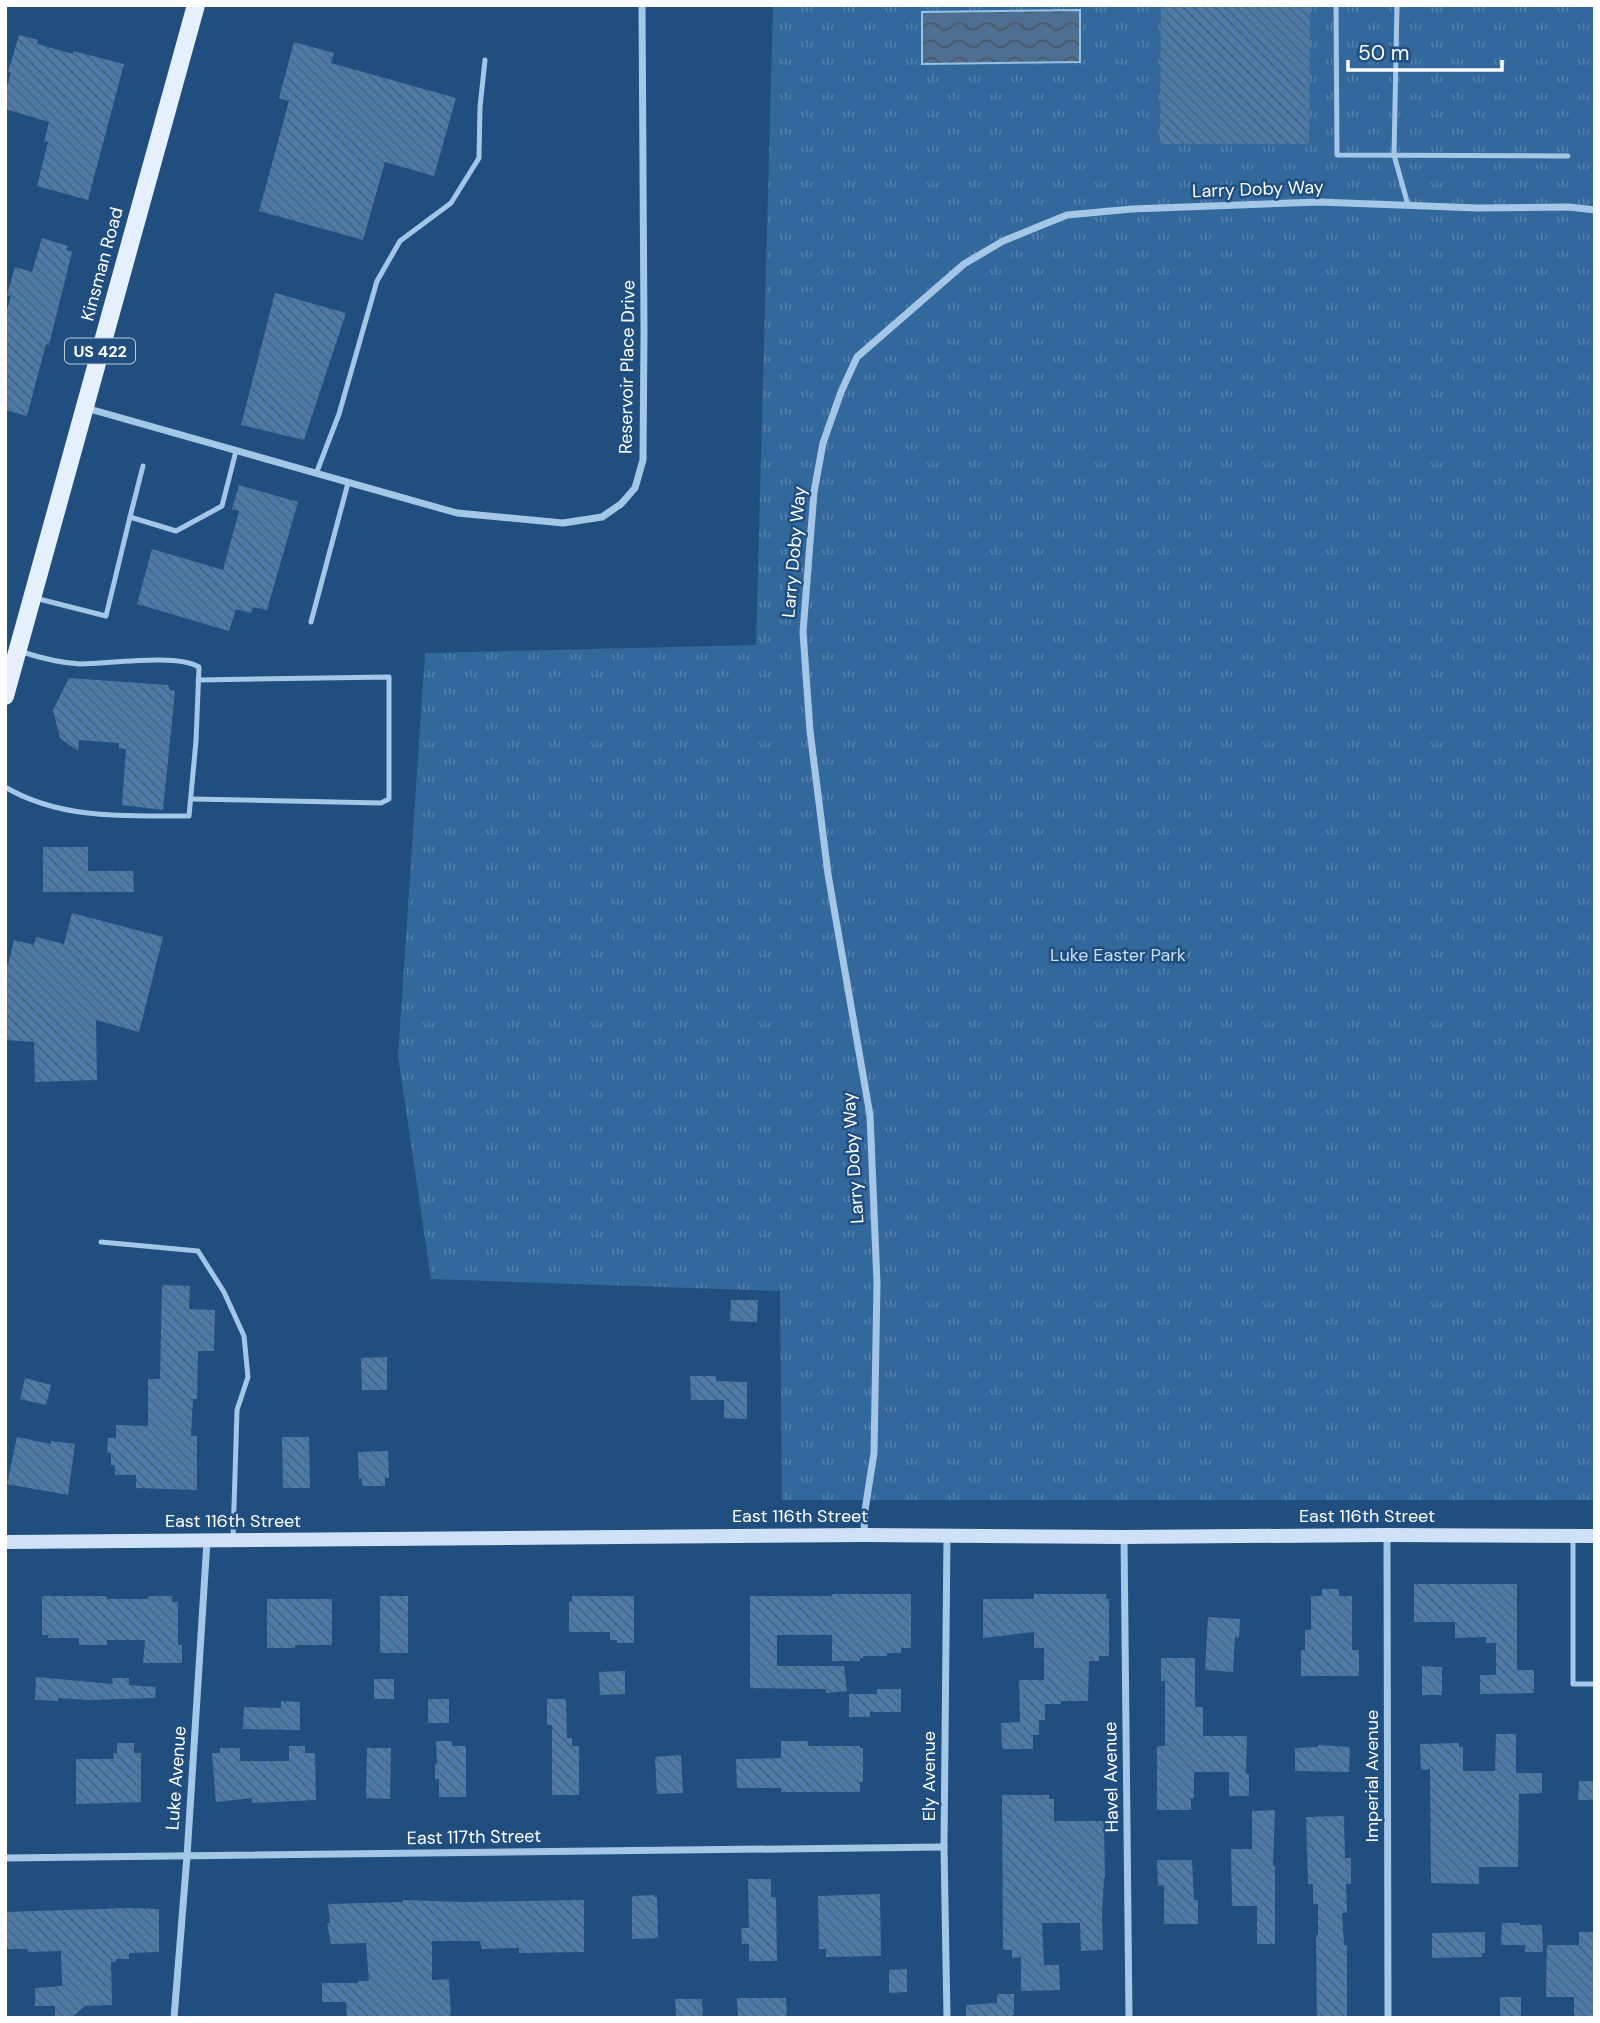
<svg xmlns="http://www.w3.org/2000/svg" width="1600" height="2023" viewBox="0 0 1600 2023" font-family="'DM Sans',sans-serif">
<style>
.park{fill:url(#park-tufts)}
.water{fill:url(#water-waves);stroke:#98c1e8;stroke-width:2}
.building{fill:url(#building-back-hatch)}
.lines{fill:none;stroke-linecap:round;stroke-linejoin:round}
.service{stroke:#a4c6e7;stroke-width:5}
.minor{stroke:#a4c6e7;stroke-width:7}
.secondary{stroke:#cee1f6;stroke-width:14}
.primary{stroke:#e6f0fd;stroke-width:18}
.labels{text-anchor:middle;stroke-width:5;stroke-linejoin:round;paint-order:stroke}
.shield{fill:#204e7e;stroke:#bccad8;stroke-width:2}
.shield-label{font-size:16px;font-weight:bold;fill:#fff}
.street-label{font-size:18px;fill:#fff;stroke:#204e7e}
.park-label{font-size:18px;fill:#c8dff5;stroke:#204e7e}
</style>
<defs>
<pattern id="park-tufts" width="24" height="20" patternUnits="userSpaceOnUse" patternTransform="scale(1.75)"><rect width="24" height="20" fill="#33689c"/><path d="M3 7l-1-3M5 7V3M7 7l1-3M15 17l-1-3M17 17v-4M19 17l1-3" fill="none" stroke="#527fab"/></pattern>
<pattern id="water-waves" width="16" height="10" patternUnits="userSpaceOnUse" patternTransform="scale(1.75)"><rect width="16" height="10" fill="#4d6f92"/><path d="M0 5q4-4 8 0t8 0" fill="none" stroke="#4c5864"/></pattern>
<pattern id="building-back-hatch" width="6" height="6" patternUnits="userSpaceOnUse" patternTransform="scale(1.75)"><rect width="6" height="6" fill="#4d7ba9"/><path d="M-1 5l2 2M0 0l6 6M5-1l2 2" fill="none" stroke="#4c647a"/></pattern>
</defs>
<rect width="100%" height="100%" fill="#204e7e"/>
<polygon class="park" points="773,5 1595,5 1595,1500 782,1500 780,1291 431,1279 398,1056 425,653 756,645"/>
<polygon class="water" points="1080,10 1080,62 922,64 922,12"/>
<g class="building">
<polygon points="1161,5 1310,5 1309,144 1160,144"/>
<polygon points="19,35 38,40 37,44 73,54 73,51 124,64 88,200 37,186 48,142 44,142 49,122 5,109 5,93 11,73 8,72"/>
<polygon points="294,42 334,53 331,63 456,98 434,176 385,162 363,240 259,211 289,101 279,98"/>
<polygon points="42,238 68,246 66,250 72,252 49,345 46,344 27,416 5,410 5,316 11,296 7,295 15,267 32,272"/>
<polygon points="275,293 346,313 304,440 241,425"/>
<polygon points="239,485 298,502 267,610 253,607 251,613 236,609 229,631 137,604 152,549 223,570 239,511 232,509"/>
<polygon points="69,678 168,685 170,690 175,691 163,810 122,805 126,749 119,748 119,743 79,740 78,751 60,738 53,710"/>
<polygon points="43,847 88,847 88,871 133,871 134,892 43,892"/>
<polygon points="72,913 163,937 139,1032 96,1020 97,1080 35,1082 34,1042 5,1040 5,964 8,965 14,940 34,945 36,937 64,944"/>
<polygon points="162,1285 190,1286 189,1309 215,1310 214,1351 198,1351 197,1399 193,1399 191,1436 197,1436 197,1490 136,1488 136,1475 115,1475 115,1465 111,1465 111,1453 107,1453 108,1438 116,1438 116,1425 148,1426 148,1379 160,1379"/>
<polygon points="731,1300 758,1300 757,1322 730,1321"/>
<polygon points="387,1357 387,1390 362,1390 361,1358"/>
<polygon points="690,1376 716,1376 716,1381 747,1382 747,1419 724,1418 724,1400 691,1400"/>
<polygon points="25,1378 51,1385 46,1405 20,1399"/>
<polygon points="17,1437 51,1444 51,1441 75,1444 68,1495 7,1484"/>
<polygon points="282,1437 309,1437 310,1488 283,1488"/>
<polygon points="388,1451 389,1478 385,1478 385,1486 362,1486 362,1478 359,1479 358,1452"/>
<polygon points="1414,1584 1517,1584 1517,1670 1534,1670 1534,1693 1480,1694 1480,1675 1496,1675 1496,1643 1486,1643 1486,1637 1455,1638 1455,1622 1414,1622"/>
<polygon points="1322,1589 1339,1589 1339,1596 1352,1596 1352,1650 1359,1650 1359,1676 1301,1676 1301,1650 1305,1650 1305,1630 1311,1630 1311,1596 1322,1596"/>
<polygon points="832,1594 911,1594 911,1648 901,1648 901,1653 887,1653 887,1656 863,1656 863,1658 860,1658 860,1661 832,1661 832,1635 777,1635 777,1666 844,1666 847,1691 826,1693 826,1689 750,1688 750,1596 832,1596"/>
<polygon points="1034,1594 1106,1594 1106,1599 1109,1599 1109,1656 1099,1656 1099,1661 1089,1661 1088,1701 1061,1701 1061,1704 1045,1704 1045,1720 1039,1720 1039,1735 1033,1735 1033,1749 1002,1749 1001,1723 1020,1722 1019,1680 1044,1680 1044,1648 1034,1648 1034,1632 983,1638 983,1599 1034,1599"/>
<polygon points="42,1596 107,1596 107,1599 148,1599 148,1596 172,1596 172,1602 178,1602 178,1645 182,1645 182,1663 143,1663 145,1640 107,1640 107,1645 79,1645 79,1638 48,1638 48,1635 42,1635"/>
<rect x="380" y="1596" width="28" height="57"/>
<polygon points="572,1596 634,1596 634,1643 617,1643 617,1640 610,1640 610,1632 569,1632 569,1602 572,1602"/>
<polygon points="267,1599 332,1599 332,1645 295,1645 295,1648 267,1648"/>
<polygon points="1208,1617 1240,1619 1239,1638 1235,1637 1233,1672 1205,1670"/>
<polygon points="1161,1658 1195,1658 1195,1707 1203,1707 1203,1736 1247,1736 1246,1774 1249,1774 1249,1796 1229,1796 1229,1772 1194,1772 1194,1798 1191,1798 1191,1810 1157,1810 1157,1746 1165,1746 1165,1681 1161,1681"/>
<polygon points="1422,1666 1442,1667 1442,1695 1422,1695"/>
<polygon points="625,1671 625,1694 600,1695 599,1672"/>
<polygon points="36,1677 113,1684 112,1678 129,1678 129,1685 156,1687 155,1698 89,1700 58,1698 58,1701 35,1700"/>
<rect x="374" y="1679" width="20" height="20"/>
<polygon points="877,1689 901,1689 901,1712 870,1712 870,1717 849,1717 849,1694 877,1694"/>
<rect x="428" y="1699" width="21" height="24"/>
<polygon points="547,1699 566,1699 567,1738 572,1738 572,1746 579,1746 579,1795 552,1795 552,1725 547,1725"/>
<polygon points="281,1701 300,1702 300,1730 243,1729 244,1707 281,1708"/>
<polygon points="1496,1734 1516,1734 1516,1773 1542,1773 1542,1793 1519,1794 1518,1867 1479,1867 1479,1884 1431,1883 1430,1769 1421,1770 1420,1744 1459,1743 1459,1747 1463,1747 1463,1771 1495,1771"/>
<polygon points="436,1741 452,1741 452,1746 466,1746 466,1797 439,1797 439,1779 435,1779 435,1764 437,1764"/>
<polygon points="781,1741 808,1741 808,1746 860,1746 860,1748 863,1748 863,1782 860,1782 860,1792 781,1792 781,1788 737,1788 736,1759 781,1758"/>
<polygon points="117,1743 134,1743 134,1753 141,1753 141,1802 76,1804 76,1759 114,1759 113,1753 117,1753"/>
<polygon points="1318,1745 1350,1747 1349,1772 1295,1771 1295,1748 1318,1747"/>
<polygon points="289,1746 305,1746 305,1753 315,1753 316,1800 252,1803 252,1798 216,1802 212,1753 220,1753 220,1748 240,1748 240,1761 289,1761"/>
<polygon points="367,1748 391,1748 390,1799 366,1798"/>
<polygon points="678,1755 681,1756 683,1793 657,1794 655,1757"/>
<polygon points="1579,1781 1595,1781 1595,1800 1578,1800"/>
<polygon points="1002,1795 1049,1795 1049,1799 1054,1799 1054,1821 1104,1821 1105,1878 1104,1878 1102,1913 1103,1950 1081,1951 1080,1923 1042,1923 1044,1965 1059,1965 1060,1990 1021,1991 1021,1957 1012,1958 1012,1950 1003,1950"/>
<polygon points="1275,1810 1273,1866 1275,1866 1275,1944 1257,1944 1257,1906 1232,1906 1231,1849 1252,1849 1252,1811"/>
<polygon points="1344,1816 1345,1858 1351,1858 1351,1884 1346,1884 1347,1913 1342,1913 1344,1945 1347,1945 1347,2018 1317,2018 1316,1935 1318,1935 1318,1904 1313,1904 1313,1884 1308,1884 1306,1817"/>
<polygon points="1157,1860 1192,1860 1194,1900 1198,1900 1198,1924 1164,1924 1164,1885 1158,1886"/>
<polygon points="748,1879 771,1879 771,1897 776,1897 777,1961 749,1961 749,1944 742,1944 741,1928 749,1928"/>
<polygon points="880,1894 881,1956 826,1957 826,1949 819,1949 818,1896"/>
<polygon points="654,1895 654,1897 657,1897 658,1938 632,1939 632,1898 633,1896"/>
<polygon points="403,1900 467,1902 584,1900 584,1952 519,1953 519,1948 482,1949 480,1941 432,1941 432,1980 449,1979 451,2018 347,2018 346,2002 322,2002 322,1983 358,1983 358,1981 369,1981 366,1943 331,1944 327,1923 330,1923 328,1904 403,1902"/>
<polygon points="129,1908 159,1909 159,1952 129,1953 129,1959 116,1959 116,1962 111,1962 112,2005 85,2006 71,2018 55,2018 55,2006 35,2006 35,1988 62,1986 61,1951 28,1952 27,1949 8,1949 8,1947 5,1947 5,1912"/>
<polygon points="1502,1923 1520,1923 1520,1925 1542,1925 1543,1952 1525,1952 1525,1945 1501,1945"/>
<polygon points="1485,1932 1485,1953 1482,1953 1482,1957 1432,1958 1432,1933"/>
<polygon points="1579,1932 1595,1932 1595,2018 1574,2018 1574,1997 1546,1997 1547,1945 1579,1945"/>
<polygon points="907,1969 907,1992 889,1993 889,1970"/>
<polygon points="997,1994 1014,1994 1014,2015 1012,2015 1012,2018 966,2018 966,2005 997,2003"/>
<rect x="1500" y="1997" width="21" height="21"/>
<polygon points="737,1998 786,1998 787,2018 738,2018"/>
<polygon points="675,1999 702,1999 703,2017 676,2017"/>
</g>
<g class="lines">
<g class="service">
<polyline points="1336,5 1337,155 1568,156"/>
<polyline points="1397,5 1394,155 1408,205"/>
<polyline points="316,474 339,414 377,281 400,241 451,203 479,158 480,107 485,60"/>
<polyline points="130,517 143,466"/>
<polyline points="35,598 106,616 130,517 176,531 222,506 236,451"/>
<polyline points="311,622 348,483"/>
<path d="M 5,787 C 61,820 127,816 189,816 L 196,741 L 199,667 C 176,653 109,664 80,664 C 60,663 41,658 22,652"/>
<polyline points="191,799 381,803 389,799 389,677 198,680"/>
<polyline points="101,1242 198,1251 224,1292 244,1336 248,1377 237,1410 233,1539"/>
<polyline points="1573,1536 1573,1684 1595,1684"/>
</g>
<g class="minor">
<polyline points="86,408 457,513 563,523 602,517 621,504 635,488 643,460 644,332 642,5"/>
<polyline points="864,1535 865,1510 874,1453 877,1283 870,1115 828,874 810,731 803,632 814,492 823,443 841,392 857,357 964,264 1003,241 1067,215 1132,209 1319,202 1478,208 1569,207 1595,210"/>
<polyline points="947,1535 944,1847 947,2018"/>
<polyline points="1387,1535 1388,2018"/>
<polyline points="1124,1537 1129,2018"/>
<polyline points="5,1858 944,1847"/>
<polyline points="174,2018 187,1856 207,1541"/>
</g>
<polyline class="secondary" points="5,1542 864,1535 1124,1537 1387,1535 1595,1536"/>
<polyline class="primary" points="5,696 196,5"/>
</g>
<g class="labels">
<rect class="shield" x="65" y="338.5" width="70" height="25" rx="5"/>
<g class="shield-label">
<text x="100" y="357">US 422</text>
</g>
<g class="street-label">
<text transform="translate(1258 189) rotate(-2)" y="6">Larry Doby Way</text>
<text transform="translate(102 264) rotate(-75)" y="6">Kinsman Road</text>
<text transform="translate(627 367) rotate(-89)" y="6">Reservoir Place Drive</text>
<text transform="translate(794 552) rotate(-85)" y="6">Larry Doby Way</text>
<text transform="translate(853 1158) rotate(-94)" y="6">Larry Doby Way</text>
<text x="800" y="1522">East 116th Street</text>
<text x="1367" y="1522">East 116th Street</text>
<text x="233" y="1527">East 116th Street</text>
<text transform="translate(929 1776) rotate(-90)" y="6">Ely Avenue</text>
<text transform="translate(1372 1776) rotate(-90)" y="6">Imperial Avenue</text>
<text transform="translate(1111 1777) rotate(-91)" y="6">Havel Avenue</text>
<text transform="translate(176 1778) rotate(-86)" y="6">Luke Avenue</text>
<text transform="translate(474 1837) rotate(-1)" y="6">East 117th Street</text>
</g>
<g class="park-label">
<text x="1118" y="961">Luke Easter Park</text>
</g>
</g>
<rect width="1600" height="2023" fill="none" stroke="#ffffff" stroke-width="14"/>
<path d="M1348 60v10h154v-10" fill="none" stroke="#ffffff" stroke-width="3.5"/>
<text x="1358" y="60" font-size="21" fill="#ffffff" stroke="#204e7e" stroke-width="5" paint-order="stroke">50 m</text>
</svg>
